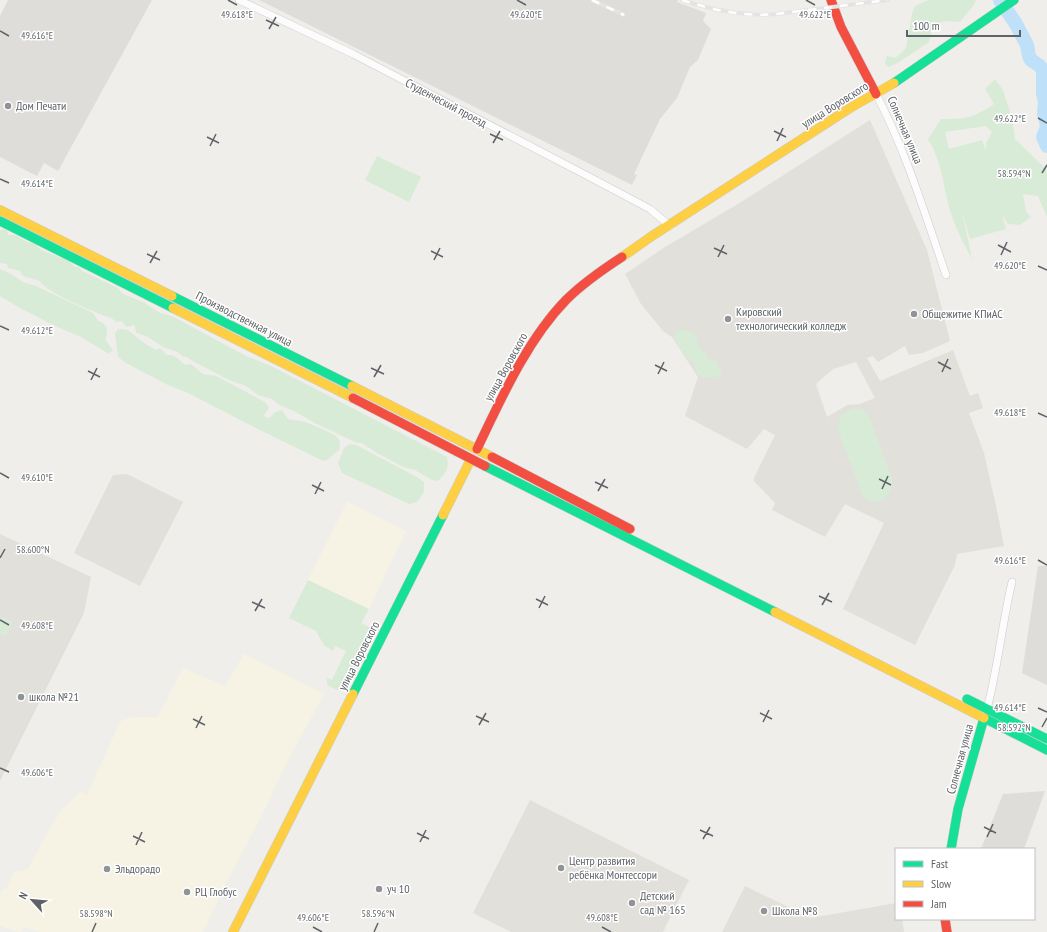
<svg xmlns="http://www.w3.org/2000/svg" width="1047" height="932" viewBox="0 0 1047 932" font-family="'PT Sans Narrow',sans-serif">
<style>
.commercial{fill:#f7f3e4}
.industrial{fill:#dfddda}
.education{fill:#e2e0da;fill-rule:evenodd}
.green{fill:#d8ebd6;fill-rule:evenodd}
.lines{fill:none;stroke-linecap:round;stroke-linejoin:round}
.river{stroke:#bfe0f9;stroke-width:14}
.street-casing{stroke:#cbcccc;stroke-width:8}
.fast-casing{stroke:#cacacb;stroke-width:10}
.slow-casing{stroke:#cacacb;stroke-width:10}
.jam-casing{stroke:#cacacb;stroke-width:10}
.street{stroke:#fdfcfc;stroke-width:7}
.fast{stroke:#16e098;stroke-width:9}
.slow{stroke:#ffcf43;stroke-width:9}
.jam{stroke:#f24e42;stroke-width:9}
.rail-casing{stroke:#e4e4e4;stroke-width:4}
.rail{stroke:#fff;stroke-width:2.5;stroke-dasharray:8;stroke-linecap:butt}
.ticks{fill:none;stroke:#5f6368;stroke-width:1.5}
.poi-dot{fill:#919496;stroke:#fff;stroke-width:1.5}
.labels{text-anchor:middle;stroke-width:3;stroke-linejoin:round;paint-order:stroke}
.street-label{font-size:12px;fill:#5f6368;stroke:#fff}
.poi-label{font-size:12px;fill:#5f6368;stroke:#fff;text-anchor:start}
.ticks-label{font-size:10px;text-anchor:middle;fill:#5f6368;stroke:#fff;stroke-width:3;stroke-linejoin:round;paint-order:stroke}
</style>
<rect width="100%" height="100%" fill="#efeeea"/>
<g class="commercial">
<polygon points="347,502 406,531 369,609 308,580"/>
<polygon points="244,654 324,694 286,764 264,811 228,880 203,932 40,932 23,927 21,932 19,932 0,926 0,895 2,890 6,889 14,872 28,869 46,835 64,807 81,792 87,795 120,722 130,717 158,717 183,668 225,686"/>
</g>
<g class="industrial">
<polygon points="8,0 152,0 58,171 44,163 37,176 0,157 0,16"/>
<polygon points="259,0 678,0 677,2 706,13 703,21 711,29 698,60 690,67 677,98 660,119 634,174 637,175 632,185"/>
<polygon points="1038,566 1047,566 1047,685 1022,673"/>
<polygon points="1045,791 1024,849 981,849 1003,794"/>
</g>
<g class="education">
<path d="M 870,120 L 927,250 L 950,341 L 923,353 L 909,355 L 905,346 L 878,362 L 873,356 L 867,358 L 880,381 L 953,350 L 970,396 L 978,393 L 983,408 L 969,413 L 984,453 L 997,510 L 1004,546 L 957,554 L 955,565 L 915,645 L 843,609 L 884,523 L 845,504 L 825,537 L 772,510 L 775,503 L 754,481 L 754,478 L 775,435 L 764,429 L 747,449 L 685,416 L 698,377 L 672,337 L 663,331 L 641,304 L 625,274 L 665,247 L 738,204 ZM 856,362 L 875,398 L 860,404 L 847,405 L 827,417 L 816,384 L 833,369 Z"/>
<polygon points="127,474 183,502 140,586 74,553 113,475"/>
<polygon points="0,534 91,577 84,613 0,781"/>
<polygon points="530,800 689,880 663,932 511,932 473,913"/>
<polygon points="745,886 811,918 896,903 896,919 902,919 904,932 722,932"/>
</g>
<g class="green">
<polygon points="929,0 976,0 973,6 960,22 945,21 933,25 929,42 896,64 888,67 885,63 887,56 896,58 906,48 912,14 915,6"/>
<path d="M 995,79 L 1003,90 L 1012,118 L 1015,139 L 1047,170 L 1047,217 L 1038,196 L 1023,194 L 1026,211 L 1031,217 L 1020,225 L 1008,224 L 1002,214 L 1006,229 L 970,239 L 962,211 L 972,259 C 962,241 953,223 948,203 C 943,181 940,158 928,139 L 941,119 C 967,119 973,118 994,104 L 985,89 ZM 986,126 L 992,132 L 986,143 L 986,151 L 982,140 L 949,149 L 945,132 Z"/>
<polygon points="377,156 421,177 409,202 365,180"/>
<path d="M 2,229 L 7,230 L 8,235 L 15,235 L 27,242 L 35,244 L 41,250 L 69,261 L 75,267 L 79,267 L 82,271 L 118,288 L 123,294 L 143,302 L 160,313 L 172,316 L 246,356 L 269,365 L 447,457 C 449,470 447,471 438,481 L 432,480 L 415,470 L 403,467 L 377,453 L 362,443 L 357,443 L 317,424 L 292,410 L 281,406 L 272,399 L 258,395 L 246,386 L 229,380 L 189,359 L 187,357 L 182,356 L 178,352 L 163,347 L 146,336 L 136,333 L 135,327 L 134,325 L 127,327 L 121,321 L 117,322 L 111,318 C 98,314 45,292 40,281 L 23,276 L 20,271 L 8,268 L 7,264 L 0,263 L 0,231 Z"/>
<polygon points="0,269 11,274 23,282 36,286 93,313 98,321 103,323 107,328 106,341 113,350 109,354 83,338 53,325 20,308 0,296"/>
<path d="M 118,329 L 123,329 L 128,330 L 144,343 L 156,350 L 160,348 L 167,355 C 177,354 178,360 185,365 L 191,364 L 203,374 L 216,376 L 265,402 L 269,408 L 263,416 L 269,418 L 275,412 L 282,410 L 288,419 L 305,422 L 322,429 L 335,435 L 340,441 L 339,450 L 326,461 L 321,460 L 252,426 L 188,393 L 168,385 L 126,363 L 118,357 L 115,334 Z"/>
<path d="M 682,329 L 694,333 L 697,340 L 698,346 L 707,355 L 707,359 L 709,361 L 715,359 L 722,373 L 720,377 C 706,375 698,384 694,364 C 686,356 678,348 674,337 L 677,332 Z"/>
<path d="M 856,408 L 864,410 L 869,416 L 892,479 C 892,482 892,486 891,488 C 889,497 880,503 872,502 C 867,501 864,497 862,494 L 838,430 C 838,418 843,411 856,408 Z"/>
<polygon points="350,444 356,445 417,477 424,482 424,492 417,502 409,504 342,473 338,463 344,448"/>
<path d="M 308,580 L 369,609 L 361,623 L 377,631 L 348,689 C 340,693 336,689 329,686 L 327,683 L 327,678 L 332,680 L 346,651 L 335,646 L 333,651 L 324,645 L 316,631 L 289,618 Z"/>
<polygon points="2,617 13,622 6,636 0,633 0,620"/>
</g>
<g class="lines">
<polyline class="river" points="1000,0 1016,24 1027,45 1029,56 1031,60 1040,66 1043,71 1043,94 1045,101 1044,114 1046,121 1047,127 1043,137 1047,146"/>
<g class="street-casing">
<g id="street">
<polyline points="239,0 353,54 582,173 650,209 670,226"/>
<path d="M 876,94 C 906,151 925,214 946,275"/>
<path d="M 987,709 C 998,667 1002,624 1012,582"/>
</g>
</g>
<g class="fast-casing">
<g id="fast">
<polyline points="894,83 1014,0"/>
<polyline points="0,221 173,308"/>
<polyline points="172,296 352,386"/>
<polyline points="485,466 775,612"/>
<polyline points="353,694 443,515"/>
<polyline points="967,699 1047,739"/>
<polyline points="984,718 1047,750"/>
<polyline points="951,849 958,809 984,718"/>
</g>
</g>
<g class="slow-casing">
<g id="slow">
<polyline points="0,210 172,296"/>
<polyline points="622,257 652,236 850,108 894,83"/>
<polyline points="173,308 353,398"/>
<polyline points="352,386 492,457"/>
<polyline points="443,515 471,459"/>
<polyline points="775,612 984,718"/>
<polyline points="233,932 353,694"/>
</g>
</g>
<g class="jam-casing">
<g id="jam">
<polyline points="831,0 841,27 876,94"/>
<polyline points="353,398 485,466"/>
<path d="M 477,449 C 501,399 527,340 566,300 C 583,283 602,270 622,257"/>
<polyline points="492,457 630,529"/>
<polyline points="945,919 947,932"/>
</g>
</g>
<use href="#street" class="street"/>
<use href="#fast" class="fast"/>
<use href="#slow" class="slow"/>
<use href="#jam" class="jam"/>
<g class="rail-casing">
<g id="rail">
<polyline points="592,0 624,15"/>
<path d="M 682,0 C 713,10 744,17 777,14 L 888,0"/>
</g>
</g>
<use href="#rail" class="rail"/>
</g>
<path class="ticks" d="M 228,0 L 237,5M 517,0 L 526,5M 806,0 L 815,5M 266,20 L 279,26M 269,29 L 276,17M 0,31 L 9,36M 1038,118 L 1047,123M 774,131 L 786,137M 490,134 L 503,140M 207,137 L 219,143M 777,141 L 783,128M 493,143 L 500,131M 210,146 L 216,134M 1042,173 L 1047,165M 0,179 L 9,183M 998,245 L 1011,252M 714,248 L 727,254M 431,251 L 443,257M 147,254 L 160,260M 1001,255 L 1007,242M 718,257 L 724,245M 434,260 L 440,248M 150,263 L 157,251M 1038,266 L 1047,270M 0,326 L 9,330M 938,362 L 951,369M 655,365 L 667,371M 371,368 L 384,374M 88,371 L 100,377M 942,372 L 948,359M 658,374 L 664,362M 374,377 L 381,365M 91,380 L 97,368M 1038,413 L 1047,417M 0,473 L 9,478M 879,479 L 891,485M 595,482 L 608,488M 312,485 L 324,491M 882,489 L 888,476M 598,491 L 605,479M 315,494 L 321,482M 0,558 L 5,549M 1038,560 L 1047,565M 819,596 L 832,602M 536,599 L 548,605M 252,602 L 265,608M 822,605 L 829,593M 539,608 L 545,596M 255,611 L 262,599M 0,620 L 9,625M 1038,708 L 1047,712M 760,713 L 772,719M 476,716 L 489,722M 193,719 L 205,725M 763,722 L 769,710M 479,725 L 486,713M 1042,727 L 1047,718M 196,728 L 202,716M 0,768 L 9,772M 984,827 L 996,833M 700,830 L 713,836M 417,833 L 429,839M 133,836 L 145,842M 987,837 L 993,824M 703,839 L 710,827M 420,842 L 426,830M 136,845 L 142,832M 313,927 L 322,932M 602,927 L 611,932M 92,932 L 96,923M 374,932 L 378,923"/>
<g class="poi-dot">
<circle cx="8" cy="106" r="4"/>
<circle cx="914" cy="314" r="4"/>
<circle cx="728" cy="319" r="4"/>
<circle cx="21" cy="697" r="4"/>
<circle cx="561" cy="868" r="4"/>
<circle cx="107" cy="869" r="4"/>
<circle cx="379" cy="889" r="4"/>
<circle cx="187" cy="892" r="4"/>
<circle cx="632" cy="903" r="4"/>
<circle cx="764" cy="911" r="4"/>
</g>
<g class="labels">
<g class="street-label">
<text transform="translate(446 103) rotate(28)" y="4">Студенческий проезд</text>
<text transform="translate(835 105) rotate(-32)" y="4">улица Воровского</text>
<text transform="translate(905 130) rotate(67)" y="4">Солнечная улица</text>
<text transform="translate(244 319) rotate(27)" y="4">Производственная улица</text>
<text transform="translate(506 367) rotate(-61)" y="4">улица Воровского</text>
<text transform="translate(359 656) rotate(-63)" y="4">улица Воровского</text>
<text transform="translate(960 759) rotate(-75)" y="4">Солнечная улица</text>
</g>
<g class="poi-label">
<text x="16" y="110">Дом Печати</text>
<text x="736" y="316">Кировский<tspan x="736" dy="14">технологический колледж</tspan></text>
<text x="922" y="318">Общежитие КПиАС</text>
<text x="29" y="701">школа №21</text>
<text x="569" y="865">Центр развития<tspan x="569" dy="14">ребёнка Монтессори</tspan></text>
<text x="115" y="873">Эльдорадо</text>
<text x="387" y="893">уч 10</text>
<text x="195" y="896">РЦ Глобус</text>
<text x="640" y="900">Детский<tspan x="640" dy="14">сад № 165</tspan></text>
<text x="772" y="915">Школа №8</text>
</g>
</g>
<g class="ticks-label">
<text x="237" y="18">49.618°E</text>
<text x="526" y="18">49.620°E</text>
<text x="815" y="18">49.622°E</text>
<text x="37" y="39">49.616°E</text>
<text x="1010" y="122">49.622°E</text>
<text x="1014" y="177">58.594°N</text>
<text x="37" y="187">49.614°E</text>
<text x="1010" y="269">49.620°E</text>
<text x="37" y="334">49.612°E</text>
<text x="1010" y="416">49.618°E</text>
<text x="37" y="481">49.610°E</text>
<text x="33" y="553">58.600°N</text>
<text x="1010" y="564">49.616°E</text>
<text x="37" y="629">49.608°E</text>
<text x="1010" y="711">49.614°E</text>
<text x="1014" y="731">58.592°N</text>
<text x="37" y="776">49.606°E</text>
<text x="96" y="917">58.598°N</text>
<text x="378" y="917">58.596°N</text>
<text x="313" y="921">49.606°E</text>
<text x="602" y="921">49.608°E</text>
</g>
<rect x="895" y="848" width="140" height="72" fill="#ffffff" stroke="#bfc1c3"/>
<rect x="903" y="861" width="20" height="6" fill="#16e098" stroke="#bfc1c3"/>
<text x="931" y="868" font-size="12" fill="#5f6368">Fast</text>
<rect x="903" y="881" width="20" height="6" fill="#ffcf43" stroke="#bfc1c3"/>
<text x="931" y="888" font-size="12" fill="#5f6368">Slow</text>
<rect x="903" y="901" width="20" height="6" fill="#f24e42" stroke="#bfc1c3"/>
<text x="931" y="908" font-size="12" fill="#5f6368">Jam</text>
<g transform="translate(32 900) rotate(297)" stroke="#ffffff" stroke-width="3" paint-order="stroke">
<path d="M0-3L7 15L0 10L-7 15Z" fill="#5f6368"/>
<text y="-6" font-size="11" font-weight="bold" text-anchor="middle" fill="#5f6368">N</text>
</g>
<path d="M907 30v6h113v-6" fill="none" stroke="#5f6368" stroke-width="2"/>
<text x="913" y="30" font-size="12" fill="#5f6368" stroke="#ffffff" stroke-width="3" paint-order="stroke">100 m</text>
</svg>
